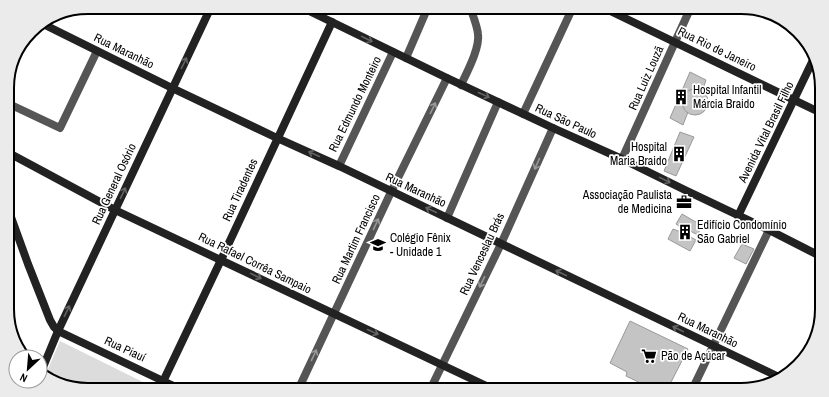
<svg xmlns="http://www.w3.org/2000/svg" width="829" height="397" viewBox="0 0 829 397" font-family="'Archivo Narrow',sans-serif">
<style>
.green{fill:#dcdcdc}
.building{fill:#c4c4c4;stroke:#999}
.lines{fill:none;stroke-linecap:round;stroke-linejoin:round}
.street{stroke:#555;stroke-width:8}
.secondary{stroke:#222;stroke-width:8}
.oneway{stroke:#646464}
.oneway2{stroke:#999}
.labels{text-anchor:middle;stroke-width:3.5;stroke-linejoin:round;paint-order:stroke}
.street-label{font-size:12px;fill:#000;stroke:#fff}
.poi-label{font-size:12px;fill:#000;stroke:#fff;text-anchor:start}
.rim{fill:none;stroke:#000;stroke-width:2}
</style>
<rect width="100%" height="100%" fill="#fff"/>
<polygon class="green" points="60,341 153,387 151,390 88,390 52,382 45,376"/>
<g class="building">
<polygon points="690,72 706,80 703,89 691,90 685,95 681,100 683,106 688,112 683,125 670,118"/>
<circle cx="695" cy="102" r="13"/>
<polygon points="680,132 694,137 676,176 664,171"/>
<polygon points="682,214 701,225 698,235 690,231 689,236 696,240 690,251 668,239 673,229 681,232 682,228 676,224"/>
<polygon points="742,244 754,249 746,264 734,258"/>
<polygon points="630,321 688,349 667,390 655,390 626,376 627,372 610,363"/>
</g>
<g class="lines">
<g class="street">
<polyline points="406,58 428,7"/>
<path d="M 461,85 C 467,72 480,48 478,34 C 477,25 473,16 470,7"/>
<polyline points="7,103 60,128 97,51"/>
<polyline points="523,114 573,7"/>
<polyline points="622,159 675,42 691,7"/>
<polyline points="339,166 393,52"/>
<polyline points="447,218 498,102"/>
<polyline points="298,390 391,192 447,78"/>
<polyline points="430,390 501,244 553,128"/>
<polyline points="692,390 769,230"/>
</g>
<g class="secondary">
<polyline points="301,7 447,78 553,128 622,159 685,190 769,230 822,257"/>
<polyline points="602,7 821,113"/>
<polyline points="41,23 172,88 277,138 339,166 781,378"/>
<polyline points="7,152 115,210 495,390"/>
<polyline points="7,206 28,264 50,320 54,327 58,331 182,390"/>
<polyline points="738,216 814,58"/>
<polyline points="41,372 58,331 211,7"/>
<polyline points="159,390 221,260 332,22"/>
</g>
</g>
<defs><path id="oneway-shaft" d="M-6 0H5M1.5-3L5.5 0L1.5 3" fill="none" stroke-width="1.6" stroke-linecap="round" stroke-linejoin="round"/></defs>
<g class="oneway">
<use href="#oneway-shaft" transform="translate(367 39) rotate(26)"/>
<use href="#oneway-shaft" transform="translate(184 63) rotate(-64)"/>
<use href="#oneway-shaft" transform="translate(484 95) rotate(25)"/>
<use href="#oneway-shaft" transform="translate(314 154) rotate(-156)"/>
<use href="#oneway-shaft" transform="translate(665 180) rotate(26)"/>
<use href="#oneway-shaft" transform="translate(123 193) rotate(-65)"/>
<use href="#oneway-shaft" transform="translate(431 210) rotate(-155)"/>
<use href="#oneway-shaft" transform="translate(561 273) rotate(-154)"/>
<use href="#oneway-shaft" transform="translate(256 276) rotate(26)"/>
<use href="#oneway-shaft" transform="translate(67 311) rotate(-64)"/>
<use href="#oneway-shaft" transform="translate(678 329) rotate(-154)"/>
<use href="#oneway-shaft" transform="translate(373 332) rotate(25)"/>
</g>
<g class="oneway2">
<use href="#oneway-shaft" transform="translate(433 108) rotate(-64)"/>
<use href="#oneway-shaft" transform="translate(537 164) rotate(114)"/>
<use href="#oneway-shaft" transform="translate(376 224) rotate(-65)"/>
<use href="#oneway-shaft" transform="translate(482 282) rotate(116)"/>
<use href="#oneway-shaft" transform="translate(314 355) rotate(-65)"/>
</g>
<defs>
<g id="building-bare" transform="scale(1.2)"><path d="M-4-6H4V6H1V3H-1V6H-4ZM-2.5-4.3h1.7v1.8h-1.7ZM.8-4.3h1.7v1.8H.8ZM-2.5-1h1.7V.8h-1.7ZM.8-1h1.7V.8H.8Z" fill="#000" stroke="#fff" stroke-width="2.5" paint-order="stroke"/></g>
<g id="office-bare" transform="scale(1.2)"><path d="M-6-3h4V-5.5h4V-3h4V5H-6ZM-1-4.5V-3h2v-1.5ZM-6 0V1H6V0Z" fill="#000" stroke="#fff" stroke-width="2.5" paint-order="stroke"/></g>
<g id="school-bare" transform="scale(1.2)"><path d="M0-5L7-2L0 1L-7-2ZM-4 1L0 2.5L4 1V4Q0 6-4 4Z" fill="#000" stroke="#fff" stroke-width="2.5" paint-order="stroke"/></g>
<g id="supermarket-bare" transform="scale(1.2)"><path d="M-6-5.5h2.5l.6 2H6L4.5 2H-2.5L-4.4-4H-6ZM-1.5 3.2a1.3 1.3 0 1 0 .1 0ZM3 3.2a1.3 1.3 0 1 0 .1 0Z" fill="#000" stroke="#fff" stroke-width="2.5" paint-order="stroke"/></g>
</defs>
<g fill-rule="evenodd">
<use href="#building-bare" x="681" y="97"/>
<use href="#building-bare" x="679" y="154"/>
<use href="#office-bare" x="684" y="202"/>
<use href="#building-bare" x="685" y="232"/>
<use href="#school-bare" x="378" y="245"/>
<use href="#supermarket-bare" x="649" y="356"/>
</g>
<g class="labels">
<g class="street-label">
<text transform="translate(717 49) rotate(26)" y="4">Rua Rio de Janeiro</text>
<text transform="translate(124 51) rotate(26)" y="4">Rua Maranhão</text>
<text transform="translate(646 78) rotate(-66)" y="4">Rua Luiz Louzã</text>
<text transform="translate(355 104) rotate(-64)" y="4">Rua Edmundo Monteiro</text>
<text transform="translate(566 121) rotate(25)" y="4">Rua São Paulo</text>
<text transform="translate(766 132) rotate(-64)" y="4">Avenida Vital Brasil Filho</text>
<text transform="translate(114 184) rotate(-65)" y="4">Rua General Osório</text>
<text transform="translate(240 190) rotate(-65)" y="4">Rua Tiradentes</text>
<text transform="translate(416 190) rotate(25)" y="4">Rua Maranhão</text>
<text transform="translate(356 239) rotate(-65)" y="4">Rua Martim Francisco</text>
<text transform="translate(482 254) rotate(-65)" y="4">Rua Venceslau Brás</text>
<text transform="translate(255 263) rotate(26)" y="4">Rua Rafael Corrêa Sampaio</text>
<text transform="translate(708 330) rotate(26)" y="4">Rua Maranhão</text>
<text transform="translate(125 349) rotate(25)" y="4">Rua Piauí</text>
</g>
<g class="poi-label">
<text x="693" y="94">Hospital Infantil<tspan x="693" dy="14">Márcia Braido</tspan></text>
<text x="667" y="151" text-anchor="end">Hospital<tspan x="667" dy="14">Maria Braido</tspan></text>
<text x="672" y="199" text-anchor="end">Associação Paulista<tspan x="672" dy="14">de Medicina</tspan></text>
<text x="697" y="229">Edifício Condomínio<tspan x="697" dy="14">São Gabriel</tspan></text>
<text x="390" y="242">Colégio Fênix<tspan x="390" dy="14">- Unidade 1</tspan></text>
<text x="661" y="360">Pão de Açúcar</text>
</g>
</g>
<path d="M0 0H829V397H0ZM88 14H741A74 74 0 0 1 815 88V309A74 74 0 0 1 741 383H88A74 74 0 0 1 14 309V88A74 74 0 0 1 88 14Z" fill="#ebebeb" fill-rule="evenodd"/>
<path class="rim" d="M88 14H741A74 74 0 0 1 815 88V309A74 74 0 0 1 741 383H88A74 74 0 0 1 14 309V88A74 74 0 0 1 88 14Z"/>
<g transform="translate(28 369) rotate(206)"><circle r="19" fill="#ffffff" stroke="#999999"/>
<path d="M0-3L7 15L0 10L-7 15Z" fill="#000000"/>
<text y="-6" font-size="11" font-weight="bold" text-anchor="middle" fill="#000000">N</text>
</g>
</svg>
